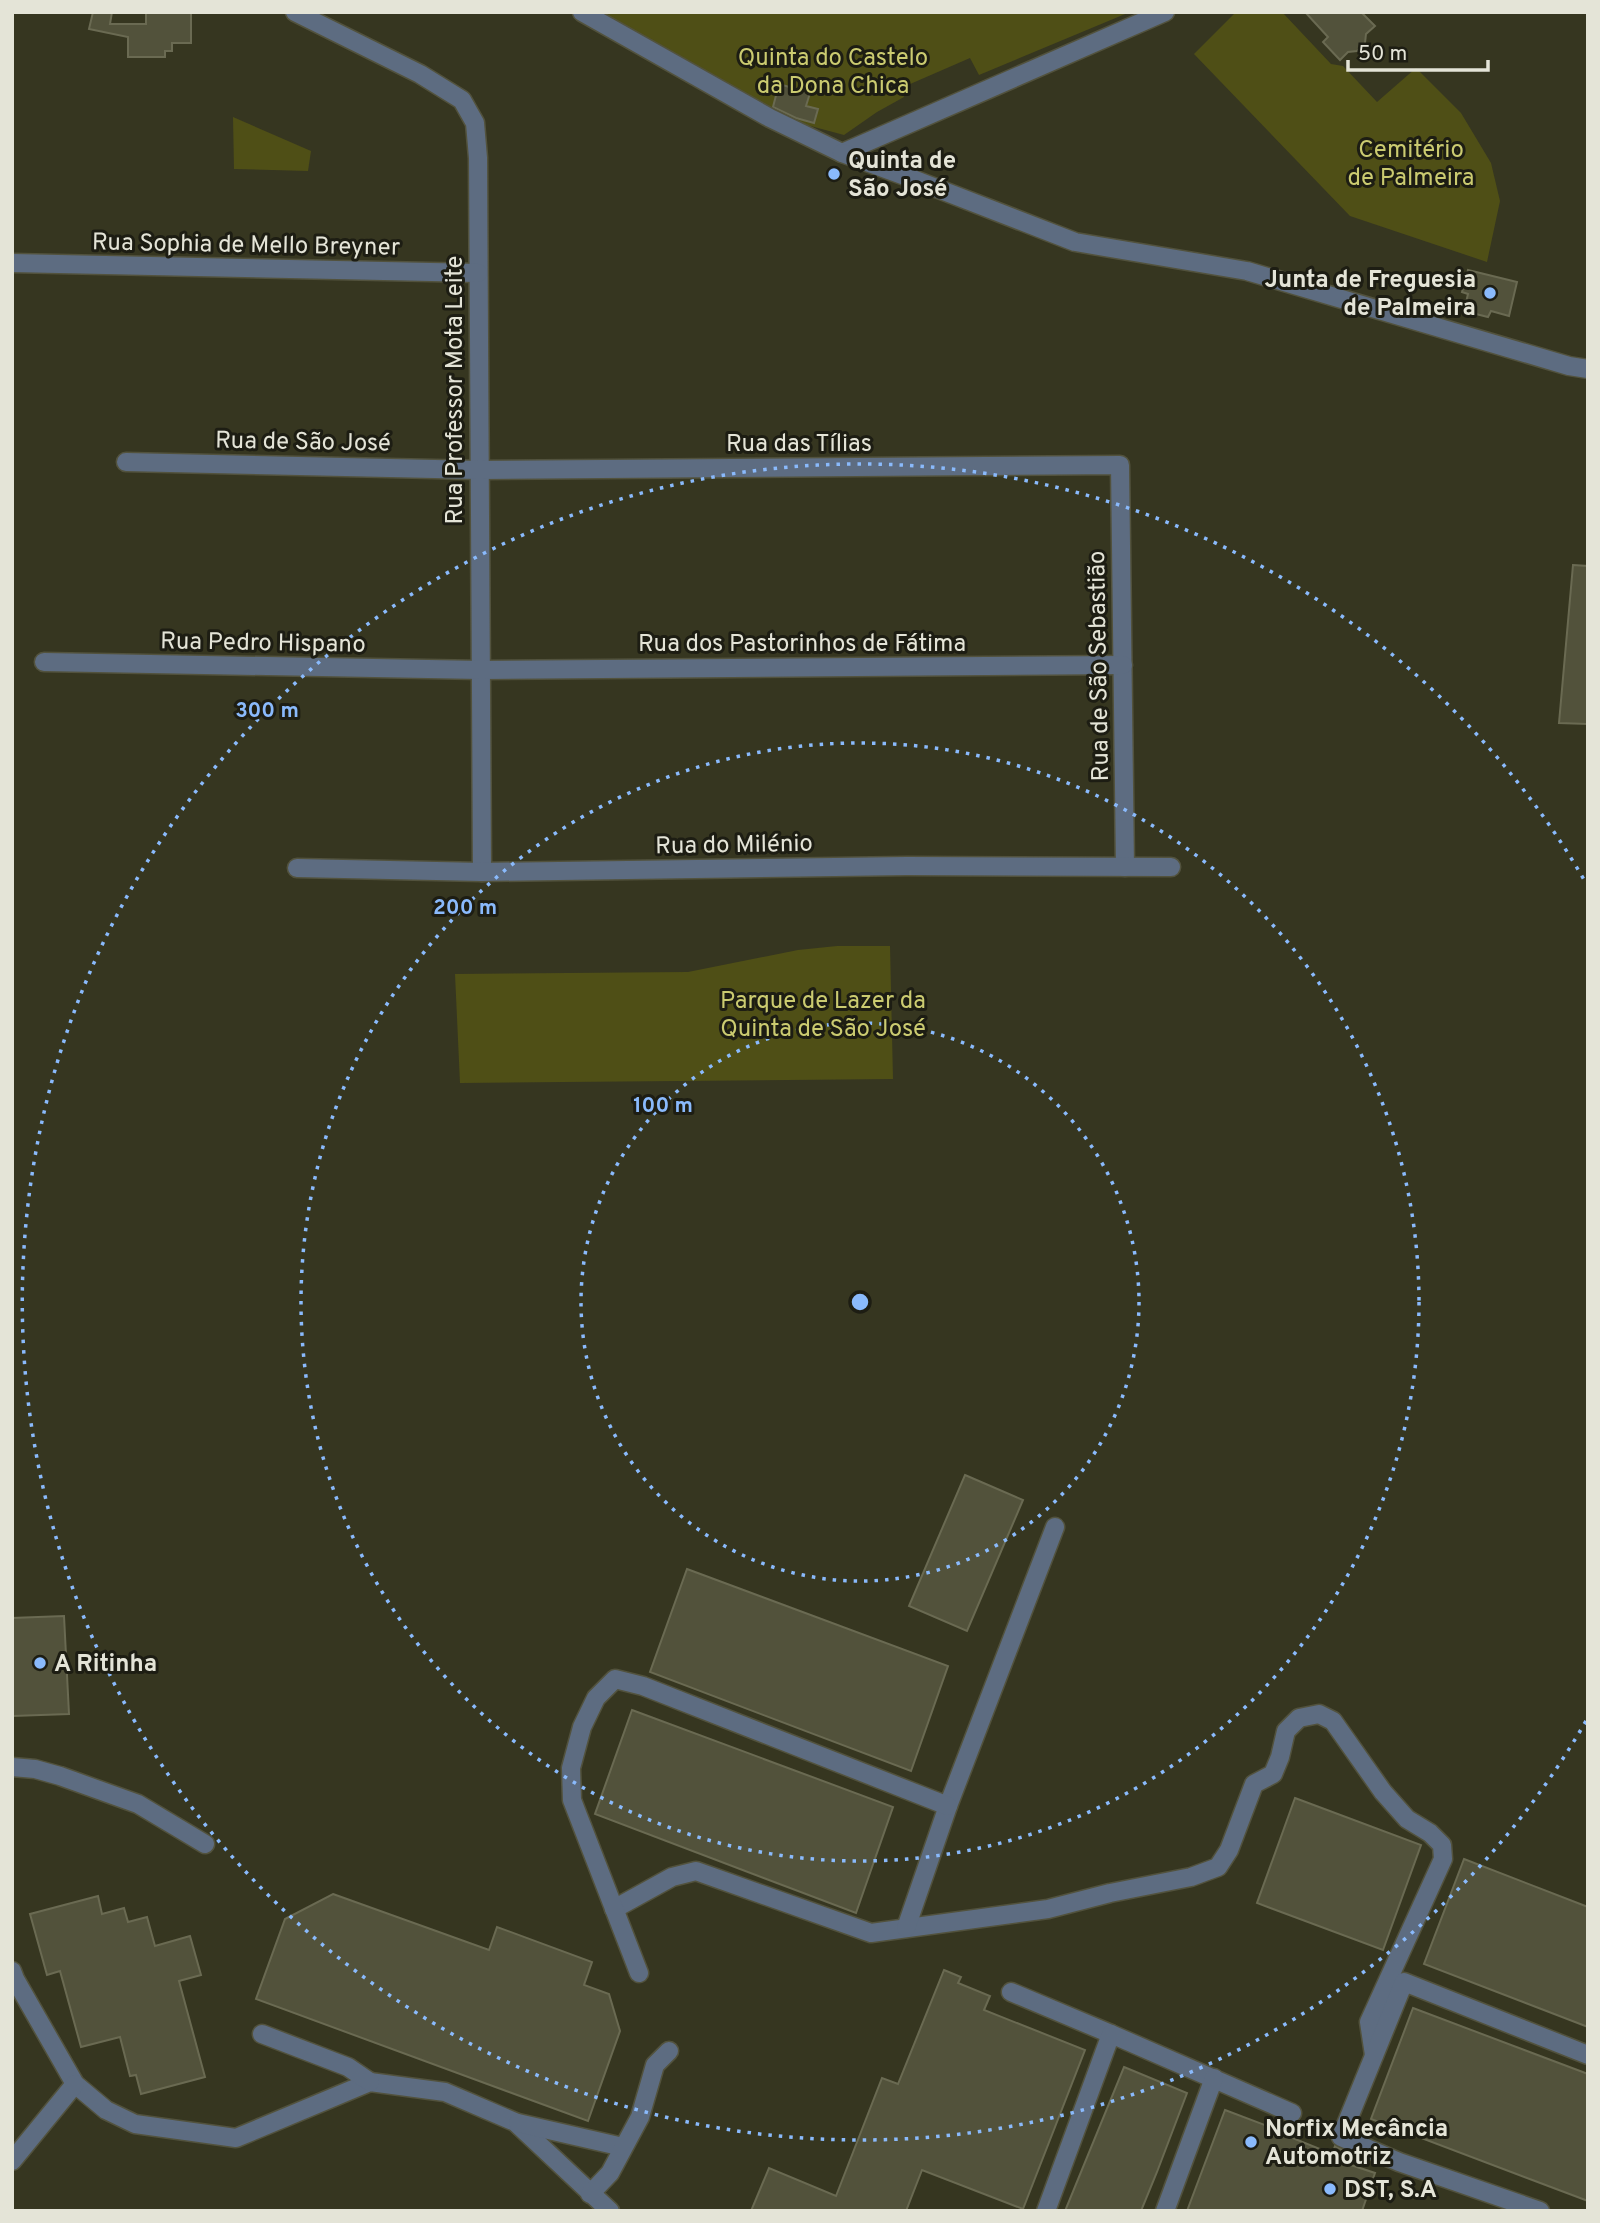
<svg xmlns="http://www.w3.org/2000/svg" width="1600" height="2223" viewBox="0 0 1600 2223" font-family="Overpass,sans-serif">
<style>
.green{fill:#4f4f16}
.building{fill:#52523b;stroke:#6a6a52;stroke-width:2}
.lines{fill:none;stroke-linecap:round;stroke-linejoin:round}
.minor-casing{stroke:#52523d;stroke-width:21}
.minor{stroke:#5d6c81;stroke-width:18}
.ring{fill:none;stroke:#8abafc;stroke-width:3.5;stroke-dasharray:3.5 7}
.poi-dot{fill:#8abafc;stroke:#1d1d13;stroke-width:2.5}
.labels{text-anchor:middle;stroke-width:6;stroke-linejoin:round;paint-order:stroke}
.park-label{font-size:24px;fill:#cbcb70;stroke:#1d1d13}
.poi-label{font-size:24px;font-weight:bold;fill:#e4e4d7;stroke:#1d1d13;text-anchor:start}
.street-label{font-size:24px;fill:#e4e4d7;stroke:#1d1d13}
.centre{fill:#8abafc;stroke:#1d1d13;stroke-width:3.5}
.ring-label{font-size:21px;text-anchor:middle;font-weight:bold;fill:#8abafc;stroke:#1d1d13;stroke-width:6;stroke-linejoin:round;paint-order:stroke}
</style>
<rect width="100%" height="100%" fill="#363620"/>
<g class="green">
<polygon points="592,12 1130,12 979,75 970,58 901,88 904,97 877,112 844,135 777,117"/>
<polygon points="1236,12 1282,12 1331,64 1343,66 1377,102 1416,68 1461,113 1491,163 1500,201 1487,262 1350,216 1194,54"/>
<polygon points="233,117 311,151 308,171 234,169"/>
<polygon points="837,946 890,946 893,1079 460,1083 455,974 688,972 798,950"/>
</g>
<g class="building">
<polygon points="93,12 112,12 110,24 146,24 146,12 191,12 191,43 172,43 172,51 165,51 165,57 128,57 128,37 89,29"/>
<polygon points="1305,12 1361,12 1375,26 1366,34 1365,43 1357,51 1348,52 1340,60 1323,42 1328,37"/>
<polygon points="779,84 810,93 806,106 818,109 814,123 796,118 773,107"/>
<polygon points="1468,270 1517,282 1509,316 1491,311 1488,317 1464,311 1468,294 1462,292"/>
<polygon points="1573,565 1588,566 1588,724 1559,723"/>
<polygon points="965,1475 1023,1500 967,1631 909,1606"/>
<polygon points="687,1569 948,1666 911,1771 650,1672"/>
<polygon points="64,1616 69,1714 13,1716 12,1618"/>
<polygon points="632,1710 893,1807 856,1913 595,1814"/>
<polygon points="1295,1798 1421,1845 1383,1950 1257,1903"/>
<polygon points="1464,1859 1588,1907 1588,2027 1424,1964"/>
<polygon points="333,1894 489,1950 497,1927 592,1962 584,1985 609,1994 620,2031 588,2121 256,1999 285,1919"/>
<polygon points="98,1896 102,1914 124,1908 128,1922 147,1917 155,1946 190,1936 201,1975 179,1981 205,2077 141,2094 136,2075 130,2076 120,2037 81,2047 60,1971 47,1975 30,1914"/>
<polygon points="944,1970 961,1977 958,1983 990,1996 984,2010 1085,2050 1023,2209 922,2170 906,2211 751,2211 769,2168 836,2196 882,2078 898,2084"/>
<polygon points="1413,2008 1588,2074 1588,2201 1371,2119"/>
<polygon points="1124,2067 1187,2093 1157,2172 1141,2211 1065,2211"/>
<polygon points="1225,2110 1291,2135 1290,2137 1332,2154 1335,2146 1354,2155 1351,2165 1375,2173 1362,2211 1187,2211"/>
</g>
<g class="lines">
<g class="minor-casing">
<g id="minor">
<polyline points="295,12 420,74 462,100 475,123 478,158 482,872"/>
<polyline points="582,12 770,118 842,153 1165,12"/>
<polyline points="842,153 905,176 1075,242 1247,271 1569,366 1588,369"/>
<polyline points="12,263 478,273"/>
<polyline points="126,462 479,470 1120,465 1125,867"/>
<polyline points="44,662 481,670 1123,665"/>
<polyline points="297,868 482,872 907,866 1171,867"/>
<polyline points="12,1767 35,1769 60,1776 138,1804 205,1844"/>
<polyline points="614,1909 672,1877 696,1871 871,1933 1048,1909 1110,1893 1191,1877 1218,1867 1229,1850 1254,1784 1273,1774 1280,1757 1286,1731 1299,1718 1319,1714 1333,1721 1383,1792 1407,1819 1430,1833 1442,1845 1443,1859 1369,2022 1374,2055"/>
<polyline points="906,1928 948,1806 1055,1527"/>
<polyline points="12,1971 15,1979 75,2084 106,2110 135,2124 236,2138 370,2082 445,2092 515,2122 610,2211"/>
<polyline points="639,1973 572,1800 571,1768 582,1727 596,1698 615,1679 643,1686 948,1806"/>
<polyline points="1011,1992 1111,2034"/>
<polyline points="262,2034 348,2067 370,2082"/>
<polyline points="518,2123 623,2147"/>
<polyline points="12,2161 75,2084"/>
<polyline points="590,2194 610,2173 640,2117 655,2065 669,2051"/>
<polyline points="1046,2211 1111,2034 1292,2113"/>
<polyline points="1165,2211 1214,2078"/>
<polyline points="1540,2211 1399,2162 1341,2137 1404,1982 1588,2055"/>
</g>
</g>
<use href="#minor" class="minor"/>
</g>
<g class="ring">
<circle cx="860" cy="1302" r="279"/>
<circle cx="860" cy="1302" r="559"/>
<path d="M1586 1721A838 838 0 1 1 1586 883"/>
</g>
<g class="poi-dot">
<circle cx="834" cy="174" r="7"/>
<circle cx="1490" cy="293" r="7"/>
<circle cx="40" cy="1663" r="7"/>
<circle cx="1251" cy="2142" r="7"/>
<circle cx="1330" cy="2189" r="7"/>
</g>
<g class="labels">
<g class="park-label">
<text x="833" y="65">Quinta do Castelo<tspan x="833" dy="28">da Dona Chica</tspan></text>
<text x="1411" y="157">Cemitério<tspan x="1411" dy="28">de Palmeira</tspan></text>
<text x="823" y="1008">Parque de Lazer da<tspan x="823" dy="28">Quinta de São José</tspan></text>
</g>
<g class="poi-label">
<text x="848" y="168">Quinta de<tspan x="848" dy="28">São José</tspan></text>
<text x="1476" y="287" text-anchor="end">Junta de Freguesia<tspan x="1476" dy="28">de Palmeira</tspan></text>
<text x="54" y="1671">A Ritinha</text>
<text x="1265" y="2136">Norfix Mecância<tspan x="1265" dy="28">Automotriz</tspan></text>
<text x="1344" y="2197">DST, S.A</text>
</g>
<g class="street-label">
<text transform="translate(246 244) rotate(1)" y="8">Rua Sophia de Mello Breyner</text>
<text transform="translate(454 390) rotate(-90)" y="8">Rua Professor Mota Leite</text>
<text transform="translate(303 441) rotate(1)" y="8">Rua de São José</text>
<text x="799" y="451">Rua das Tílias</text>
<text transform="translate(263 642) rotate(1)" y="8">Rua Pedro Hispano</text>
<text x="802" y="651">Rua dos Pastorinhos de Fátima</text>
<text transform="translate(1098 666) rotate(-91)" y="8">Rua de São Sebastião</text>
<text transform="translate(734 844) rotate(-1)" y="8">Rua do Milénio</text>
</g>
</g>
<circle cx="860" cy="1302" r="10" class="centre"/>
<g class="ring-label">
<text x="267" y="717">300 m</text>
<text x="465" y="914">200 m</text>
<text x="663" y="1112">100 m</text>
</g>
<rect width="1600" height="2223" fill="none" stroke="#e4e4d7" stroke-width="28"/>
<path d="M1348 60v10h140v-10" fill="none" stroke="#e4e4d7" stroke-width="3.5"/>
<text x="1358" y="60" font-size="21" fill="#e4e4d7" stroke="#1d1d13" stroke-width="5" paint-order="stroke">50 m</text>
</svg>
